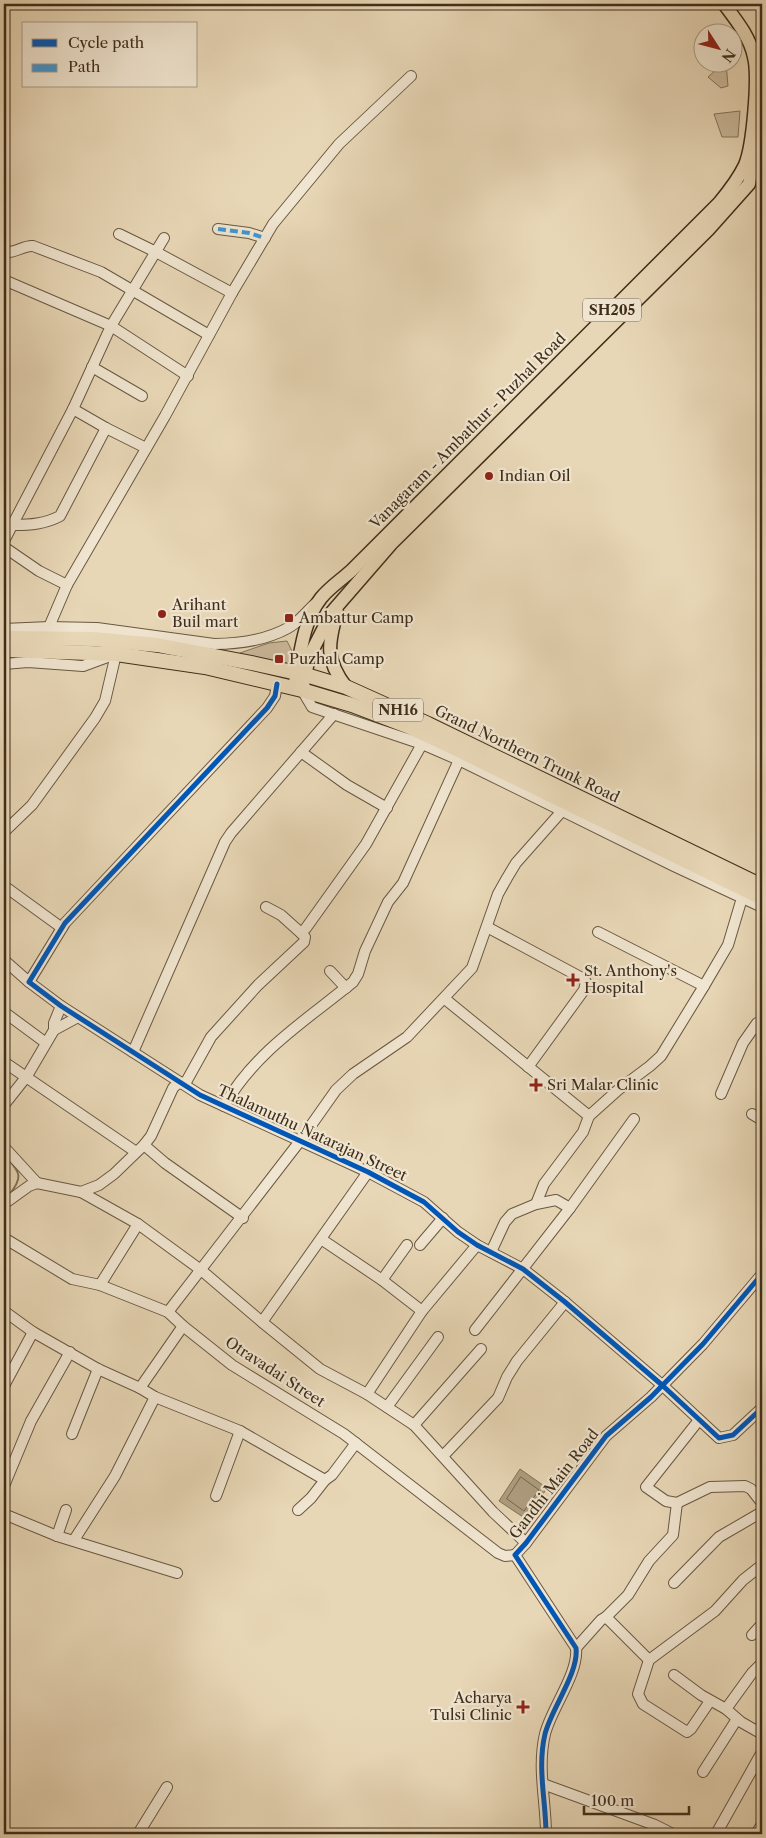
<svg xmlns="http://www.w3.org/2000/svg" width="766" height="1838" viewBox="0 0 766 1838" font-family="'Libre Caslon Text',serif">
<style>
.green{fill:#cbba9c;stroke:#85745c}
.water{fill:#af9e81;stroke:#827158}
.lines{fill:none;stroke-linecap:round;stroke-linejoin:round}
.shore{stroke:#77664e;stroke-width:1}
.stream{stroke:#827158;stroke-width:2}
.minor-casing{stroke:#695842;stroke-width:12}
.major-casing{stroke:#3f2e1b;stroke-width:15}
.highway-casing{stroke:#3f2e1b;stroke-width:16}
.minor{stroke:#f0e5d0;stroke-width:10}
.major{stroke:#e8d7b6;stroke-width:12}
.highway{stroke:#e8d7b6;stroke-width:14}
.quiet{stroke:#3f97d4;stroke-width:4;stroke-dasharray:8 4;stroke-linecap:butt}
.cycleway-casing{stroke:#f0e5d0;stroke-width:8}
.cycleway{stroke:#0057b8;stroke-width:5}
.poi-dot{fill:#8f2418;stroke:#f0e5d0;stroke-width:2}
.labels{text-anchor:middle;stroke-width:4.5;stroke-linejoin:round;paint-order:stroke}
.shield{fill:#f0e5d0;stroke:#746551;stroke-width:1}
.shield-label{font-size:14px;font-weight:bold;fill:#3f2e1b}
.street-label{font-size:15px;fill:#3f2e1b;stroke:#f0e5d0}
.poi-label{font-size:15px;fill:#3f2e1b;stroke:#f0e5d0;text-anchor:start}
</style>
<rect width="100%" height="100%" fill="#e8d7b6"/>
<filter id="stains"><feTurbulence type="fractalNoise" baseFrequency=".004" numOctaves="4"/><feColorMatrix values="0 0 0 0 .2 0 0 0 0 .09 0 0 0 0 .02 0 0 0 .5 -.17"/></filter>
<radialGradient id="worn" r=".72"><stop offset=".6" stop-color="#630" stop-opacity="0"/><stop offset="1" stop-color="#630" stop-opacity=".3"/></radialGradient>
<g class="green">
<polygon points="724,63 726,63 728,86 721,88 708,77"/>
<polygon points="740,111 738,137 722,137 714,114"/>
<polygon points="287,641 294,655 290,664 237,654 269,643"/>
</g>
<polygon class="water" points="520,1469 547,1488 526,1519 499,1501"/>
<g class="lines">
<polygon class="shore" points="521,1477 539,1490 524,1511 507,1499"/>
<path class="stream" d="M 4,1154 C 19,1172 25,1175 9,1195"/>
<g class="minor-casing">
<g id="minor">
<polyline points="755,153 762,147"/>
<polyline points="218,229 249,233 265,238"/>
<polyline points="119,234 156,252 232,293"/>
<path d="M 4,252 C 15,254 23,245 33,246 L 101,272 L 209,335"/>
<polyline points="4,280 111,326 188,376"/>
<polyline points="92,367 142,396"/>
<polyline points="73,409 106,428 146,448"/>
<path d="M 14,525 C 30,525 45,524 60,516 L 106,428"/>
<polyline points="4,541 73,409 111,326 164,238"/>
<polyline points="4,547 39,571 67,585"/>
<polyline points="49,627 67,585 165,416 232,293 273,224 339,144 411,76"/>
<path d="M 4,629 L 49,627 L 97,628 L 214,644 C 239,644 266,640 288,628 C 298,623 306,612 315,604"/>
<polyline points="4,664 28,662 83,666 110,656"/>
<polyline points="277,684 275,696 267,708 65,923 29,982 61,1006 200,1095 368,1172 424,1202 458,1232 477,1245 523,1269 565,1302 662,1385 719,1438 733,1435 762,1408"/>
<polyline points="302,690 312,707 422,744 459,760 674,866 762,907"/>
<polyline points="301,752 347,785 387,808"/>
<polyline points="4,832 32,805 95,718 105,701 116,654"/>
<polyline points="7,888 62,928"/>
<polyline points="266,907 281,915 301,933 306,928 366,844 422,744"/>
<polyline points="487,927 582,978 586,982 584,990 528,1067"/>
<polyline points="598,932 704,986"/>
<polyline points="4,960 29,982"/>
<polyline points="330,971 346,988"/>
<polyline points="445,999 589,1116"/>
<polyline points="4,1012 46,1043"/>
<polyline points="54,1030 54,1023 61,1006"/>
<polyline points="133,1052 225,842 231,833 334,714"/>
<polyline points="4,1062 136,1152"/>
<polyline points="721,1094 743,1043 757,1023 762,1023"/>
<polyline points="4,1105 27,1076 54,1030 78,1017"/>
<path d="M 224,1106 C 255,1052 305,1021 353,982 L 358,974 L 365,951 L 388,902 L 403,883 L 459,760"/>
<polyline points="752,1114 762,1120"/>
<polyline points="144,1145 151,1136 173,1088 177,1084 186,1082 211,1037 258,985 304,942 305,937 301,933"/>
<polyline points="4,1147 37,1183"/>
<polyline points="4,1204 29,1186 37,1183 81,1192"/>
<polyline points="536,1204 544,1184 583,1132 589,1116 618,1090 650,1066 661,1056 704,986 728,945 742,898"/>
<polyline points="138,1224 81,1192 99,1185 114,1174 144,1145 165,1163 243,1218"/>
<polyline points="4,1238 72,1279 100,1285 168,1312 183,1326 232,1365 344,1434 498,1553 505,1556 515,1555"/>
<polyline points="321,1239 382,1280 422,1311"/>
<polyline points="420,1245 443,1218"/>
<polyline points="491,1252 505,1222 512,1214 536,1204 556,1200 570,1208"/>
<polyline points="382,1280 407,1245"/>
<polyline points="100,1285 138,1224 201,1270 262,1322 320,1369 367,1394 414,1425 493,1512 526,1543"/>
<polyline points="4,1311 33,1332"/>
<polyline points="168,1312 300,1141 336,1090 353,1074 407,1037 472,968 498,894 507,878 516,863 562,811"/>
<polyline points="262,1322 368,1172"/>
<polyline points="475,1330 570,1208 634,1119"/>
<polyline points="4,1386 33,1332 98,1369 140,1388 183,1326"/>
<polyline points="140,1388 155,1397 240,1431 325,1480 332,1475 356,1443"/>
<polyline points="367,1394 422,1311 477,1245"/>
<polyline points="387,1407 438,1337"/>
<polyline points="699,1420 646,1487 666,1501 677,1503 710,1487 745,1486 751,1489 762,1503"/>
<polyline points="414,1425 481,1349"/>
<polyline points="72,1434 98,1369"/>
<polyline points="443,1456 498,1398 507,1377 517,1361 565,1302"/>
<polyline points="4,1486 31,1421 70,1352"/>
<polyline points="216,1496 240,1431"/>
<polyline points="298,1510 311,1498 325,1480"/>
<polyline points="4,1514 57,1536 177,1573"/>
<polyline points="57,1536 66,1510"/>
<polyline points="74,1540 115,1476 155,1397"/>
<polyline points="674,1583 719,1537 762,1512"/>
<polyline points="606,1617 628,1595 649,1561 673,1535 677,1503"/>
<polyline points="752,1635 762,1624"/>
<polyline points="576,1648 601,1620 606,1617 649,1660"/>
<polyline points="674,1675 701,1695 726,1709 752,1673 762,1663"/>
<polyline points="710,1701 691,1729 687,1732 643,1704 638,1694 649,1660 715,1611 743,1580 762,1565"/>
<polyline points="726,1709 741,1722 762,1734"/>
<polyline points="703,1772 737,1719"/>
<polyline points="543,1784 655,1825 673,1834"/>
<polyline points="138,1834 167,1787"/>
<path d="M 546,1834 C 546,1801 537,1768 545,1734 C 551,1709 579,1673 576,1648 L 515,1555 L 526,1543 L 606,1436 L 651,1397 L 703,1344 L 762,1274"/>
<polyline points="716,1834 762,1752"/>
<polyline points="756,1834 762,1824"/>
</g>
</g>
<g class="major-casing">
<g id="major">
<path d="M 337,612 C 328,643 325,660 346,687"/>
<path d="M 294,688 C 300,658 302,622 321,598 C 329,588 341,580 351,571 L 719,203 C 729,191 738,180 745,165 C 753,146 759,77 754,57 C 750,37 736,20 724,4"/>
<polyline points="302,690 309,657 332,612 391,544 708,230 749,184 754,156"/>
</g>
</g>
<g class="highway-casing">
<g id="highway">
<polyline points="4,638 93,639 157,645 256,664 306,675 346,687 428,724 762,886"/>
<polyline points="4,650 116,654 205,667 302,690 352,705 407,726 448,745 762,898"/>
</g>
</g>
<use href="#minor" class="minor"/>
<use href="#major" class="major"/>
<use href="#highway" class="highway"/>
<polyline class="quiet" points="218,229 249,233 265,238"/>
<g class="cycleway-casing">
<g id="cycleway">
<polyline points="277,684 275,696 267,708 65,923 29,982 61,1006 200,1095 368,1172 424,1202 458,1232 477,1245 523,1269 565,1302 662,1385 719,1438 733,1435 762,1408"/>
<path d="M 546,1834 C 546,1801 537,1768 545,1734 C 551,1709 579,1673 576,1648 L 515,1555 L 526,1543 L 606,1436 L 651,1397 L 703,1344 L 762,1274"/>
</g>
</g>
<use href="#cycleway" class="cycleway"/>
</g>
<g class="poi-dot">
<circle cx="489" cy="476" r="5"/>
<circle cx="162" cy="614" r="5"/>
<rect x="284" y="613" width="10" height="10" rx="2.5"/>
<rect x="274" y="654" width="10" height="10" rx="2.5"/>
<path d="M570.5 972.5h5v5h5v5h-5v5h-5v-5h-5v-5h5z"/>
<path d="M533.5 1077.5h5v5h5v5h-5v5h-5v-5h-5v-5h5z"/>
<path d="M520.5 1699.5h5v5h5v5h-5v5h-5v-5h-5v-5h5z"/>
</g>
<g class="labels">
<g class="shield">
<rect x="583" y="298.5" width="58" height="23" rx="4"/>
<rect x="373" y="698.5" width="50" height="23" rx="4"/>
</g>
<g class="shield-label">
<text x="612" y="315">SH205</text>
<text x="398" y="715">NH16</text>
</g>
<g class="street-label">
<text transform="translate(468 431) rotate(-45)" y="5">Vanagaram - Ambathur - Puzhal Road</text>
<text transform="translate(527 754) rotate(26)" y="5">Grand Northern Trunk Road</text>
<text transform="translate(312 1133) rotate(25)" y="5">Thalamuthu Natarajan Street</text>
<text transform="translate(275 1372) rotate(33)" y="5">Otravadai Street</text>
<text transform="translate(554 1484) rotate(-52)" y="5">Gandhi Main Road</text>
</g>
<g class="poi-label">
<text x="499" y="481">Indian Oil</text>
<text x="172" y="610">Arihant<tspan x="172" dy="17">Buil mart</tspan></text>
<text x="299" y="623">Ambattur Camp</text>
<text x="289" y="664">Puzhal Camp</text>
<text x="584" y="976">St. Anthony's<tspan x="584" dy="17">Hospital</tspan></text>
<text x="547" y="1090">Sri Malar Clinic</text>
<text x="512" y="1703" text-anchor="end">Acharya<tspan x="512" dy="17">Tulsi Clinic</tspan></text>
</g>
</g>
<rect width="766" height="1838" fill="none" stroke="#e8d7b6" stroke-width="20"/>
<rect x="5" y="5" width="756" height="1828" fill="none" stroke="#3f2e1b" stroke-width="2.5"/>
<rect x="10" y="10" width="746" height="1818" fill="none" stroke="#3f2e1b"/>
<rect x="22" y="22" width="175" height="65" fill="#f0e5d0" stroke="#a99c88"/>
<rect x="32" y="39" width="25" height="8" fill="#0057b8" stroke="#a99c88"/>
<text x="68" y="48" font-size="15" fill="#3f2e1b">Cycle path</text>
<rect x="32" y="64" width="25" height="8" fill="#3f97d4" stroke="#a99c88"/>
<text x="68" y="72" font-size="15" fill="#3f2e1b">Path</text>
<g transform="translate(718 48) rotate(126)"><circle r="24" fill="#f0e5d0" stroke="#a99c88"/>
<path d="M0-4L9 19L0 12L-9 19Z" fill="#8f2418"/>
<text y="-8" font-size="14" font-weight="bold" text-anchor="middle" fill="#3f2e1b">N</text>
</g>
<path d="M584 1806v8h105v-8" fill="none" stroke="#3f2e1b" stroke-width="2.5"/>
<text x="591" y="1806" font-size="15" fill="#3f2e1b" stroke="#f0e5d0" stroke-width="4" paint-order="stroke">100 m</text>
<rect width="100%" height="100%" filter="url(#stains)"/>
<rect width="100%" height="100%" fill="url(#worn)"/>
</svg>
